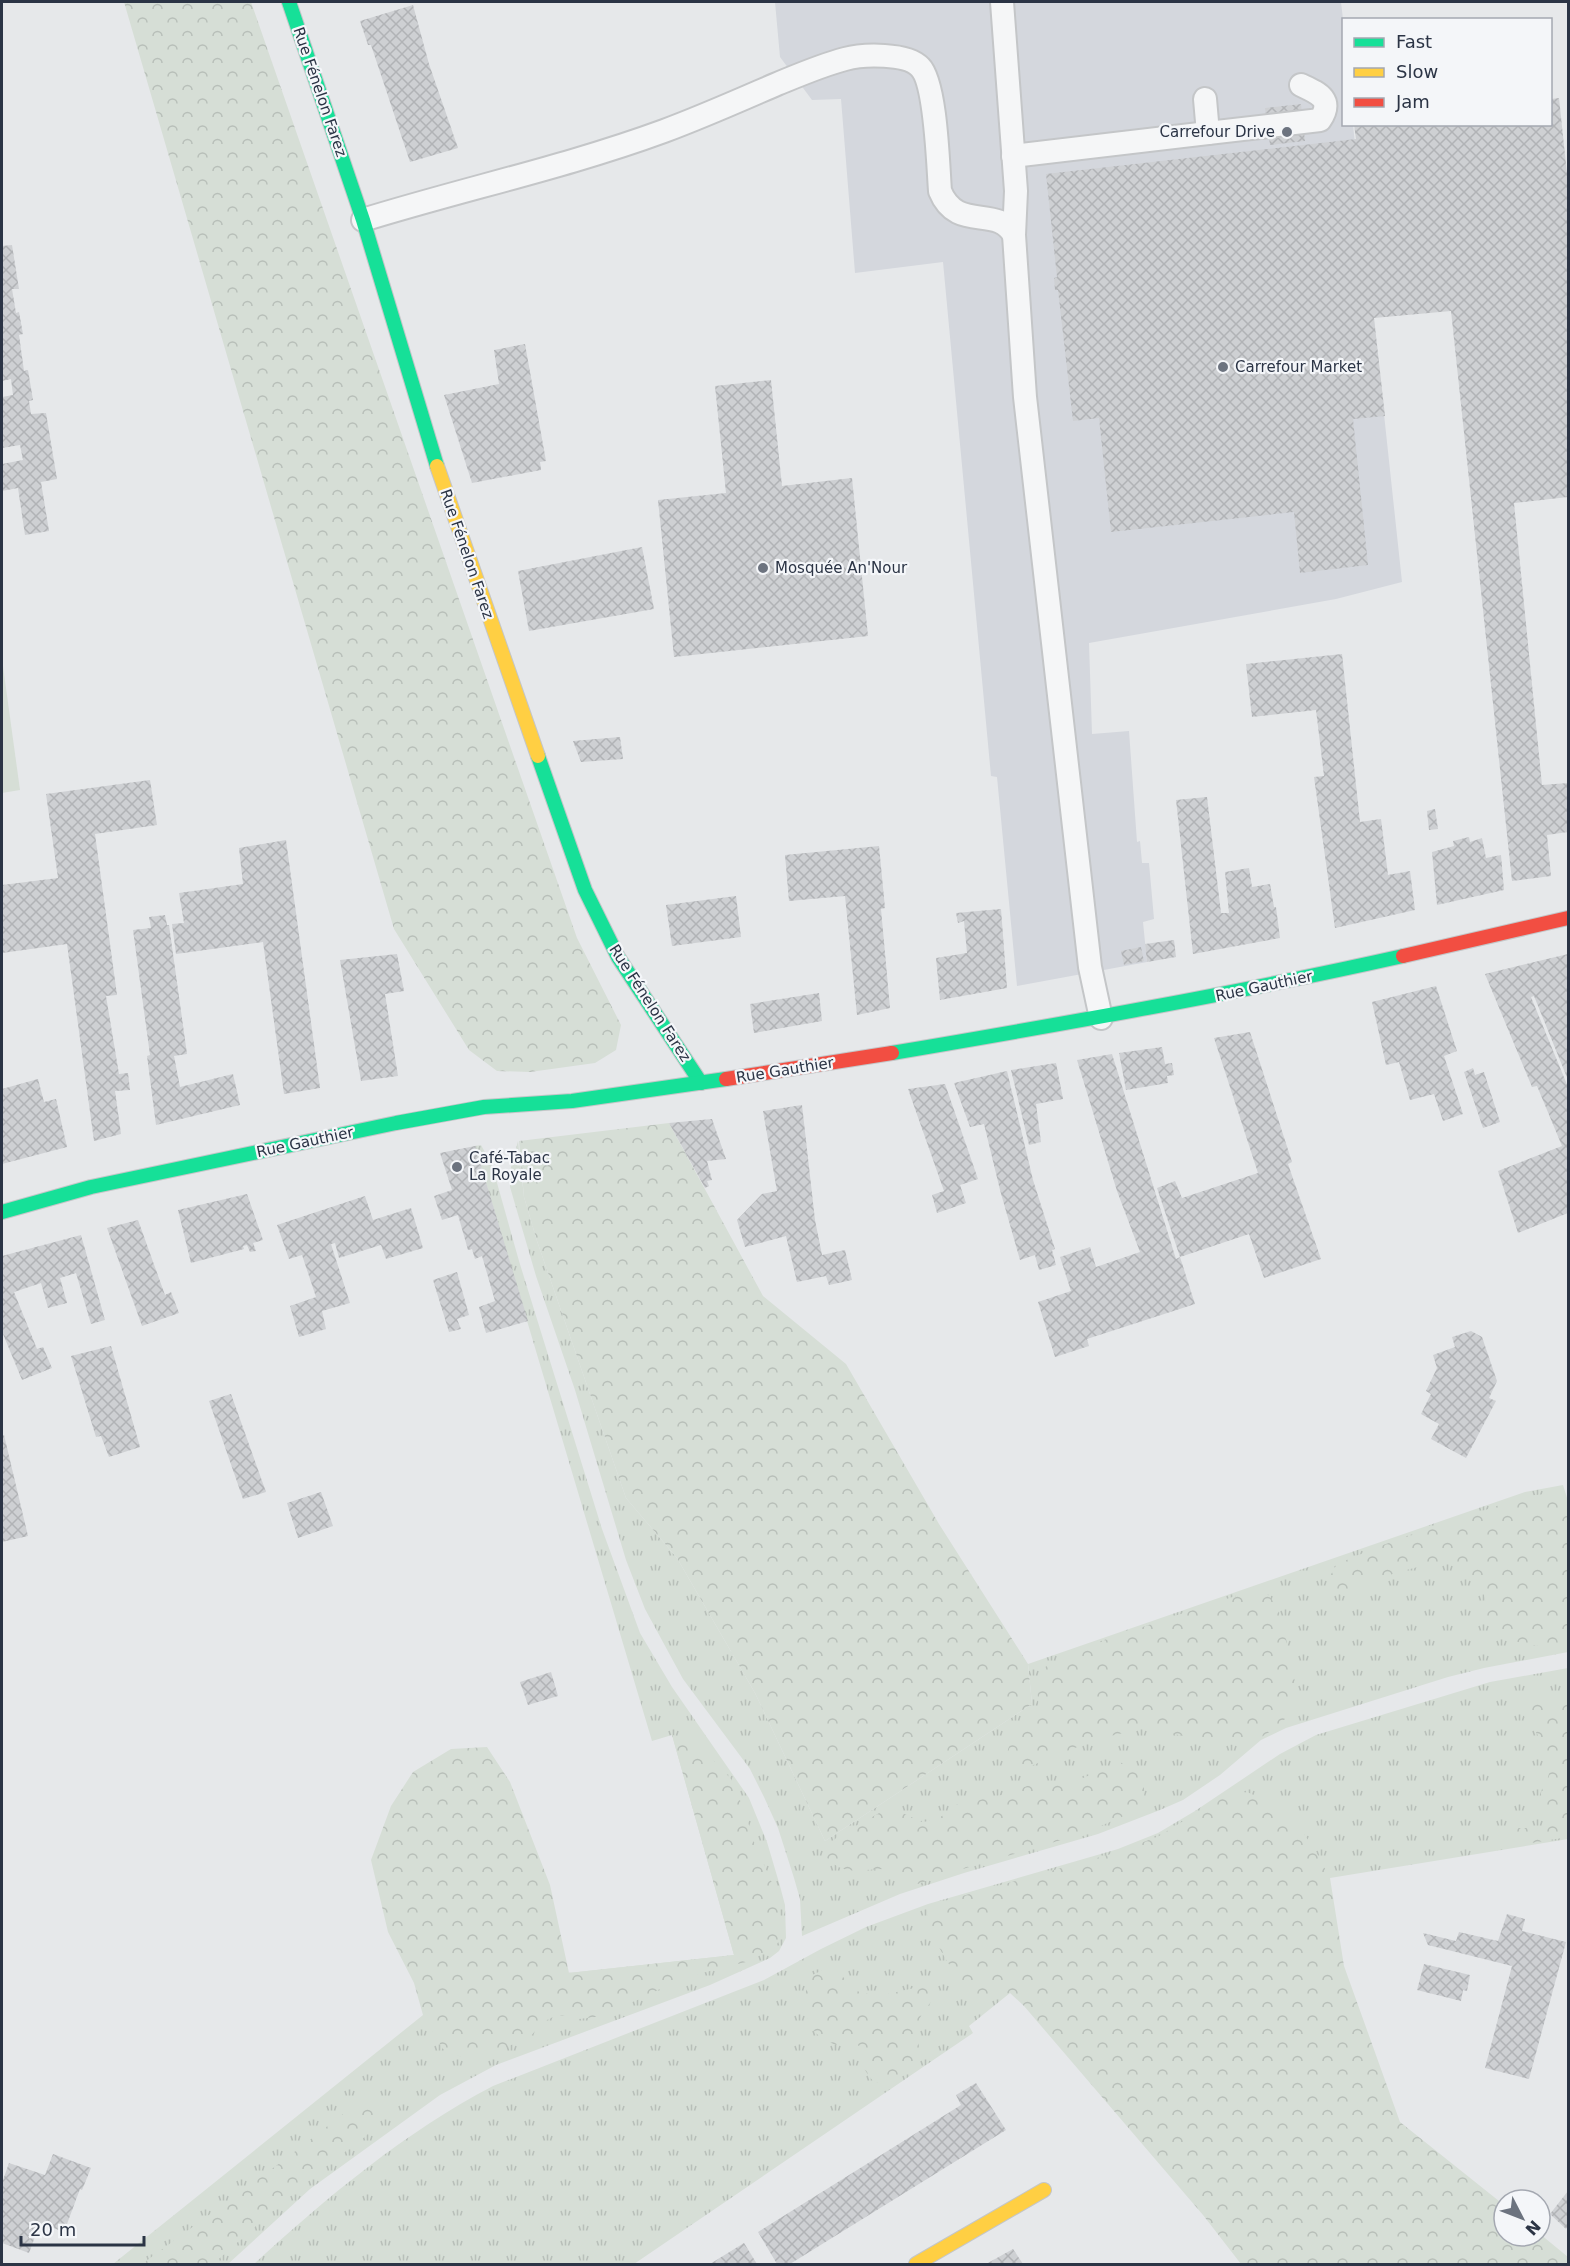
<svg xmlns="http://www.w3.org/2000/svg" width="1570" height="2266" viewBox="0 0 1570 2266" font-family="'DejaVu Sans',sans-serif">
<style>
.built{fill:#d4d7dd}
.grass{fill:url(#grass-tufts)}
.forest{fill:url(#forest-crowns)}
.green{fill:#d6ded6}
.building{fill:url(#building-cross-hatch)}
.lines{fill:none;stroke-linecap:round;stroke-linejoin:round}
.lane-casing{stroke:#c4c6c8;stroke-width:26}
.fast-casing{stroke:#c4c6c8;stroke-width:16}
.slow-casing{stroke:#c4c6c8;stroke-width:16}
.jam-casing{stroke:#c4c6c8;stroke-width:16}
.lane{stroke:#f5f6f7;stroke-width:22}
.fast{stroke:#16e098;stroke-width:14}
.slow{stroke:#ffcf43;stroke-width:14}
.jam{stroke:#f24e42;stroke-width:14}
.poi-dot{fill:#6c737f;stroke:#f4f6f9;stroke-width:2}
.labels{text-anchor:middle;stroke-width:4.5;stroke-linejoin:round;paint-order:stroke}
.street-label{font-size:15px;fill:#2b3445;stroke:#f4f6f9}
.poi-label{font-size:15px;fill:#2b3445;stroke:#f4f6f9;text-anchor:start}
</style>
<defs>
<pattern id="grass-tufts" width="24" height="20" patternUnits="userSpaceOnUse" patternTransform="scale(1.5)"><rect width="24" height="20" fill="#d6ded6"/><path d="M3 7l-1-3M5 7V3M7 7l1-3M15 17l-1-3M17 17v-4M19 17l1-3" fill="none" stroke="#b8bfb9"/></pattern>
<pattern id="forest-crowns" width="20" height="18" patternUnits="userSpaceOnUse" patternTransform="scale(1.5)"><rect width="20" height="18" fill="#d6ded6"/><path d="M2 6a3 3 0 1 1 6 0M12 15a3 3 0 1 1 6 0" fill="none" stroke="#b8bfb9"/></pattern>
<pattern id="building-cross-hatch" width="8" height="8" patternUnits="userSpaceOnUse" patternTransform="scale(1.5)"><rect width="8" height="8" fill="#ced0d3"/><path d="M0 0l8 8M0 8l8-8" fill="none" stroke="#b1b3b6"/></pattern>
</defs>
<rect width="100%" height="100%" fill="#e6e8ea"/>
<polygon class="built" points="775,2 1341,2 1344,28 1344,124 1353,125 1402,582 1336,599 1089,643 1092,734 1129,731 1137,842 1140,841 1142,863 1149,863 1154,919 1143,922 1147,962 1017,986 997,777 991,776 943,262 855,273 841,99 812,100 780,57"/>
<g class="grass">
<polygon points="518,1141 524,1197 537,1241 626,1498 677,1558 755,1693 825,1841 1032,1704 1028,1664 1525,1492 1563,1485 1568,1501 1568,1652 1484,1668 1448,1677 1286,1728 1261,1740 1220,1775 1183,1800 1160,1810 1098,1834 964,1873 900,1894 802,1936 800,1899 794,1878 778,1828 764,1797 750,1769 683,1679 645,1609 626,1560 575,1390 536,1276 510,1187 510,1171"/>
<polygon points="481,1145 492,1165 519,1261 602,1529 640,1633 672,1687 749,1798 767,1842 780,1886 785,1905 786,1938 779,1951 770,1958 710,1985 496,2065 440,2095 310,2189 228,2264 113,2264 423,2015 568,1973 734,1955 672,1735 652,1741 475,1146"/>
<path d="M 1568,1668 L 1568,1839 L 1330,1878 L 1198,1893 L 1010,1993 L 969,2026 L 973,2033 L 634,2264 L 254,2264 C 327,2197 405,2132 493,2086 L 764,1980 L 821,1949 L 866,1927 L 928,1904 L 1118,1849 L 1158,1833 L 1195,1811 L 1280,1754 L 1316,1735 L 1490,1682 Z"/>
</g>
<g class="forest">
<polygon points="124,2 251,2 577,938 621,1025 616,1050 595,1063 530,1072 497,1071 469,1050 394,929"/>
<polygon points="669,1123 763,1296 846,1364 939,1524 1028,1664 1032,1704 825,1841 755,1693 677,1558 626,1498 537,1241 524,1197 519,1141"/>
<path d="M 1545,1494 L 1556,1499 L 1568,1514 L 1568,1647 C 1556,1650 1545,1647 1532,1645 C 1520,1643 1503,1639 1494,1629 C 1484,1619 1488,1607 1484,1595 C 1478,1578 1462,1563 1443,1563 C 1427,1563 1382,1576 1367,1584 C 1359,1588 1352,1593 1343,1596 L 1332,1589 L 1330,1576 L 1337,1564 L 1380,1546 L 1526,1496 Z"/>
<path d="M 1265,1591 L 1277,1606 L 1282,1621 L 1295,1682 L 1295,1702 L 1285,1719 L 1271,1731 L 1250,1744 L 1240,1745 L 1222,1744 L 1145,1728 L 1097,1739 L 1026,1768 L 1011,1767 C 999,1743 1020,1737 1034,1720 C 1045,1706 1031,1687 1040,1672 C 1049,1655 1218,1602 1248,1592 Z"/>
<path d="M 1544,1697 L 1568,1701 L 1568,1837 L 1519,1845 L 1513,1841 L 1512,1835 L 1518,1828 L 1527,1828 L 1537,1832 L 1545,1829 L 1551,1821 C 1549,1812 1541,1802 1541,1794 C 1541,1787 1549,1780 1549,1772 C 1551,1753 1536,1730 1524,1716 L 1525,1706 L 1531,1698 Z"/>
<polygon points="672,1735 693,1742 704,1750 731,1779 745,1812 754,1842 776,1892 780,1911 781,1938 775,1947 746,1962 682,1978 640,1999 595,2017 579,2019 566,2015 553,2017 543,2022 530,2037 506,2047 462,2057 443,2049 423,2015 414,1983 388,1932 371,1860 391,1806 413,1772 451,1749 487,1747 510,1782 550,1885 569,1973 734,1955"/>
<path d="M 1120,1762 C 1144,1776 1145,1778 1144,1806 C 1073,1844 993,1856 918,1884 C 909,1879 898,1870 888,1869 C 863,1868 845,1878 826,1857 L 828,1846 L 838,1836 L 881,1812 L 896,1810 L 922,1822 L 937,1820 L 955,1805 L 1002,1795 L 1030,1785 L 1083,1778 Z"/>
<path d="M 1247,1792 L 1270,1802 L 1298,1826 L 1314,1848 L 1330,1878 L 1344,1966 L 1400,2122 L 1504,2205 L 1504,2236 L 1540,2236 L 1540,2234 L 1568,2257 L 1568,2264 L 1241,2264 L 1203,2215 L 1024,2006 L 1010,1993 C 1000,1995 987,1998 977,1994 C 959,1987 935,1943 929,1924 C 927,1920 928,1915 928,1910 L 934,1904 L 1118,1852 L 1159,1836 L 1222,1797 Z"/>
<path d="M 825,1969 L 843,1977 L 859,1992 L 879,1996 L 923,1986 L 932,1991 L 932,2001 C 913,2022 917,2029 920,2055 C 906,2074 898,2079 875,2083 C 864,2071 860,2063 860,2047 L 852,2040 L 835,2045 C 830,2042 822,2039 818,2035 C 802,2020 803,1994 810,1976 Z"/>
<polygon points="366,2101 374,2103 377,2115 366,2136 309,2179 213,2264 142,2264 284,2160 352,2107"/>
</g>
<polygon class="green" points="2,659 20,790 2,793"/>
<g class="building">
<polygon points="413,5 429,64 458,148 410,162 371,45 368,45 360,21"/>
<polygon points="1559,98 1568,183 1568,497 1514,503 1542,785 1568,783 1568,832 1547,835 1551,876 1512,881 1451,311 1374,318 1385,416 1353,419 1368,565 1300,573 1294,512 1111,532 1099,418 1073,421 1058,290 1055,290 1054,278 1057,277 1046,174 1356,139 1354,124 1551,124 1551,99"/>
<polygon points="1301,104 1305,141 1270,145 1265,108"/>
<polygon points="12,245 19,289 12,289 16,313 19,312 23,334 19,335 24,371 28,370 33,400 29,401 31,414 46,413 57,479 41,482 49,531 25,535 18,488 2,491 2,464 23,460 20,445 2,448 2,397 13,395 11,379 2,381 2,246"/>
<polygon points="525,344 546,461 540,462 541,470 472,483 444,395 499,384 494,350"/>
<polygon points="771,380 782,486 852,478 868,636 674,657 658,500 726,493 715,386"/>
<polygon points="642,547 654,609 529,631 518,571"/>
<polygon points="1342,654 1360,822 1381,819 1388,875 1410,871 1415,910 1335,928 1314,777 1324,776 1316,710 1252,717 1246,664"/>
<polygon points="620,737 623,759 581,762 573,741"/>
<polygon points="150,780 157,825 95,834 117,995 106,996 119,1074 128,1073 130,1090 115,1091 121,1134 94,1141 67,944 2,953 2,885 58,878 46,794"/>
<polygon points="1207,797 1221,913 1229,913 1225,872 1249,868 1252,887 1270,884 1274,907 1276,907 1280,938 1193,954 1176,800"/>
<polygon points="1435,809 1438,829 1429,830 1427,811"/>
<polygon points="1469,837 1470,842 1482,838 1486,858 1501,855 1504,890 1437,905 1432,852 1454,846 1453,841"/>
<polygon points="286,840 320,1088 284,1094 263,942 176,954 172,924 184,923 179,893 243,884 239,848"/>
<polygon points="879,846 885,908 881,909 890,1008 857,1015 845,896 789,901 785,855"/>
<polygon points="736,896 741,937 672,946 666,905"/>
<polygon points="1001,909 1007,988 940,1000 936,958 967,953 964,921 958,923 956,913"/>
<polygon points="165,915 167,925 169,925 187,1054 174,1056 180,1087 233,1074 240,1105 156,1125 147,1056 150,1055 133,930 151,928 149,917"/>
<polygon points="1174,940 1176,957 1147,962 1145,944"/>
<polygon points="1141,947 1144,961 1124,965 1121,951"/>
<polygon points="397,954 404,991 385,994 398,1076 361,1081 340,960"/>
<polygon points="1568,954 1568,1080 1534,996 1531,997 1568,1087 1568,1213 1518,1233 1498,1171 1562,1146 1537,1086 1532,1087 1485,974"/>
<polygon points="1436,986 1457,1051 1444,1056 1463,1114 1443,1121 1434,1094 1410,1100 1399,1062 1386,1065 1372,1002"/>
<polygon points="819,993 822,1021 754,1033 750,1004"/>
<polygon points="1250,1032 1292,1162 1288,1164 1321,1259 1264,1278 1249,1234 1180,1257 1195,1304 1087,1339 1089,1346 1055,1357 1038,1302 1071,1291 1060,1257 1090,1247 1096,1267 1140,1252 1117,1191 1077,1060 1112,1054 1176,1259 1180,1257 1157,1188 1175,1181 1182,1198 1258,1173 1214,1038"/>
<polygon points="1162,1047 1165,1064 1172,1063 1174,1075 1167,1076 1168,1083 1126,1090 1119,1053"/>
<polygon points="1056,1063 1063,1099 1036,1104 1041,1142 1029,1145 1011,1070"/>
<polygon points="1473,1068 1475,1075 1484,1072 1500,1122 1483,1128 1464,1072"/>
<polygon points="1007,1071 1033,1180 1055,1249 1052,1250 1056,1265 1039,1270 1035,1255 1020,1260 1000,1190 984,1124 970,1127 954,1083"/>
<polygon points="38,1079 44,1102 56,1099 67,1147 2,1164 2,1089"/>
<polygon points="945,1084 978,1179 960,1185 966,1203 937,1213 932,1195 944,1191 908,1089"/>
<polygon points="802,1105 815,1220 822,1255 845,1250 852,1280 829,1285 826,1276 797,1282 786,1236 745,1247 737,1220 762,1194 777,1191 763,1111"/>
<polygon points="712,1119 726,1159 707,1161 712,1180 707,1181 709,1186 705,1188 669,1123"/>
<polygon points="475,1146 528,1321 486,1333 479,1307 495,1301 482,1256 475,1259 472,1249 468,1250 458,1215 442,1220 434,1196 452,1190 440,1153"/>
<polygon points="247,1194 263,1240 253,1243 256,1251 250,1252 247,1245 243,1246 244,1249 191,1263 178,1210"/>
<polygon points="365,1196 373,1220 411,1208 423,1248 386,1259 381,1245 339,1258 335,1243 331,1244 350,1303 322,1311 326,1329 299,1337 290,1306 316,1297 302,1255 289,1259 277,1225"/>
<polygon points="138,1220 165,1295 171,1292 179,1313 142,1326 107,1228"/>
<polygon points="81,1235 105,1320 91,1324 76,1273 60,1278 67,1303 48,1308 41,1283 14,1292 37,1349 43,1347 52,1368 22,1380 3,1334 2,1335 2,1256"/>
<polygon points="457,1272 469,1315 457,1319 461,1329 449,1332 433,1280"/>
<polygon points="1471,1331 1482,1337 1497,1381 1489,1398 1496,1401 1466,1458 1431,1439 1439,1424 1421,1414 1431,1394 1426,1391 1437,1368 1433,1355 1455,1347 1452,1337"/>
<polygon points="111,1346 140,1447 109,1457 101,1436 96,1437 71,1356"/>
<polygon points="231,1394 266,1492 243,1499 209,1401"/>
<polygon points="4,1435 28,1536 2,1542 2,1436"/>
<polygon points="321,1492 333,1526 298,1538 287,1503"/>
<polygon points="551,1672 558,1696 528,1705 520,1682"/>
<polygon points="1507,1914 1525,1919 1522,1931 1566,1942 1529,2079 1485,2068 1512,1966 1428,1945 1423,1933 1456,1941 1459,1932 1498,1941"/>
<polygon points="1424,1964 1470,1975 1467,1991 1463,1990 1461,2001 1417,1990"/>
<polygon points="976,2083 1006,2130 790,2264 777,2264 758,2232 961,2105 956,2095"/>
<polygon points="53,2154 91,2168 82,2190 80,2189 64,2232 40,2223 29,2253 2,2243 2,2183 9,2163 45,2175"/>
<polygon points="1568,2191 1568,2226 1566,2229 1550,2214"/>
<polygon points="744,2243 757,2264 710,2264"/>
<polygon points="1013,2249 1023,2264 986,2264"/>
</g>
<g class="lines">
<g class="lane-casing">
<g id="lane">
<polyline points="1002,2 1016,191 1014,235 1025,397 1090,967 1101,1018"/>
<path d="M 1205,99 L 1208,133 L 1320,120 C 1334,99 1318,93 1301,85"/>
<polyline points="1013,156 1208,133"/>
<path d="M 363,220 C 463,189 566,167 664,131 C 702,117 740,100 777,84 C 799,75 822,65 845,59 C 863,54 907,53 920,67 C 936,83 938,165 940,191 C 957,233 997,204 1014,235"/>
</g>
</g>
<g class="fast-casing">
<g id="fast">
<polyline points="289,2 363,220 437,466"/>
<polyline points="538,756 585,890 618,957 701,1083"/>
<path d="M 892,1053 C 1063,1024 1233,994 1403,956"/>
<polyline points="2,1212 91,1187 396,1123 484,1107 572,1101 726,1079"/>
</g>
</g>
<g class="slow-casing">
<g id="slow">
<polyline points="437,466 538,756"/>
<polyline points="916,2264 1044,2190"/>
</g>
</g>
<g class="jam-casing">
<g id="jam">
<polyline points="1403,956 1568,918"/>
<polyline points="726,1079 892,1053"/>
</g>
</g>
<use href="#lane" class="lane"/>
<use href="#fast" class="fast"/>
<use href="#slow" class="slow"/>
<use href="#jam" class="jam"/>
</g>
<g class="poi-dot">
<circle cx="1287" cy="132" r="6"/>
<circle cx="1223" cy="367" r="6"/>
<circle cx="763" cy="568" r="6"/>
<circle cx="457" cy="1167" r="6"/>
</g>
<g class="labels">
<g class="street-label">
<text transform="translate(320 92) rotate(71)" y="5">Rue Fénelon Farez</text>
<text transform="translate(467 554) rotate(71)" y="5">Rue Fénelon Farez</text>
<text transform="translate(1264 986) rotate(-12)" y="5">Rue Gauthier</text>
<text transform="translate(650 1003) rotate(57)" y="5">Rue Fénelon Farez</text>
<text transform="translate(785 1070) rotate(-9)" y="5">Rue Gauthier</text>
<text transform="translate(305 1142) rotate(-12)" y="5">Rue Gauthier</text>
</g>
<g class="poi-label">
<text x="1275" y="137" text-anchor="end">Carrefour Drive</text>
<text x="1235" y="372">Carrefour Market</text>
<text x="775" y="573">Mosquée An'Nour</text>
<text x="469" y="1163">Café-Tabac<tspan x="469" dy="17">La Royale</tspan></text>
</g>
</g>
<rect width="1570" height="2266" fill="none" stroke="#2b3445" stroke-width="6"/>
<rect x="1342" y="18" width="210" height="108" fill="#f4f6f9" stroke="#a4a8b1" stroke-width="1.5"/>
<rect x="1354" y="38" width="30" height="9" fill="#16e098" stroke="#a4a8b1" stroke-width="1.5"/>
<text x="1396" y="48" font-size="18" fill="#2b3445">Fast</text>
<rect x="1354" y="68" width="30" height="9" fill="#ffcf43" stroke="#a4a8b1" stroke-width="1.5"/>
<text x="1396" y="78" font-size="18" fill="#2b3445">Slow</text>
<rect x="1354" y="98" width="30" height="9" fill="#f24e42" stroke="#a4a8b1" stroke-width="1.5"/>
<text x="1396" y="108" font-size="18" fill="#2b3445">Jam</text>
<g transform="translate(1522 2218) rotate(132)"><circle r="28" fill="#f4f6f9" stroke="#a4a8b1" stroke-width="1.5"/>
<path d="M0-4.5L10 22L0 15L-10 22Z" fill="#6c737f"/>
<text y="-9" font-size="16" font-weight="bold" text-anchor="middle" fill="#2b3445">N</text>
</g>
<path d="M21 2236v9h123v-9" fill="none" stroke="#2b3445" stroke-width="3"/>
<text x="30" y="2236" font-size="18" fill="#2b3445" stroke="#f4f6f9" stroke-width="4.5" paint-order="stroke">20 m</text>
</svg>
